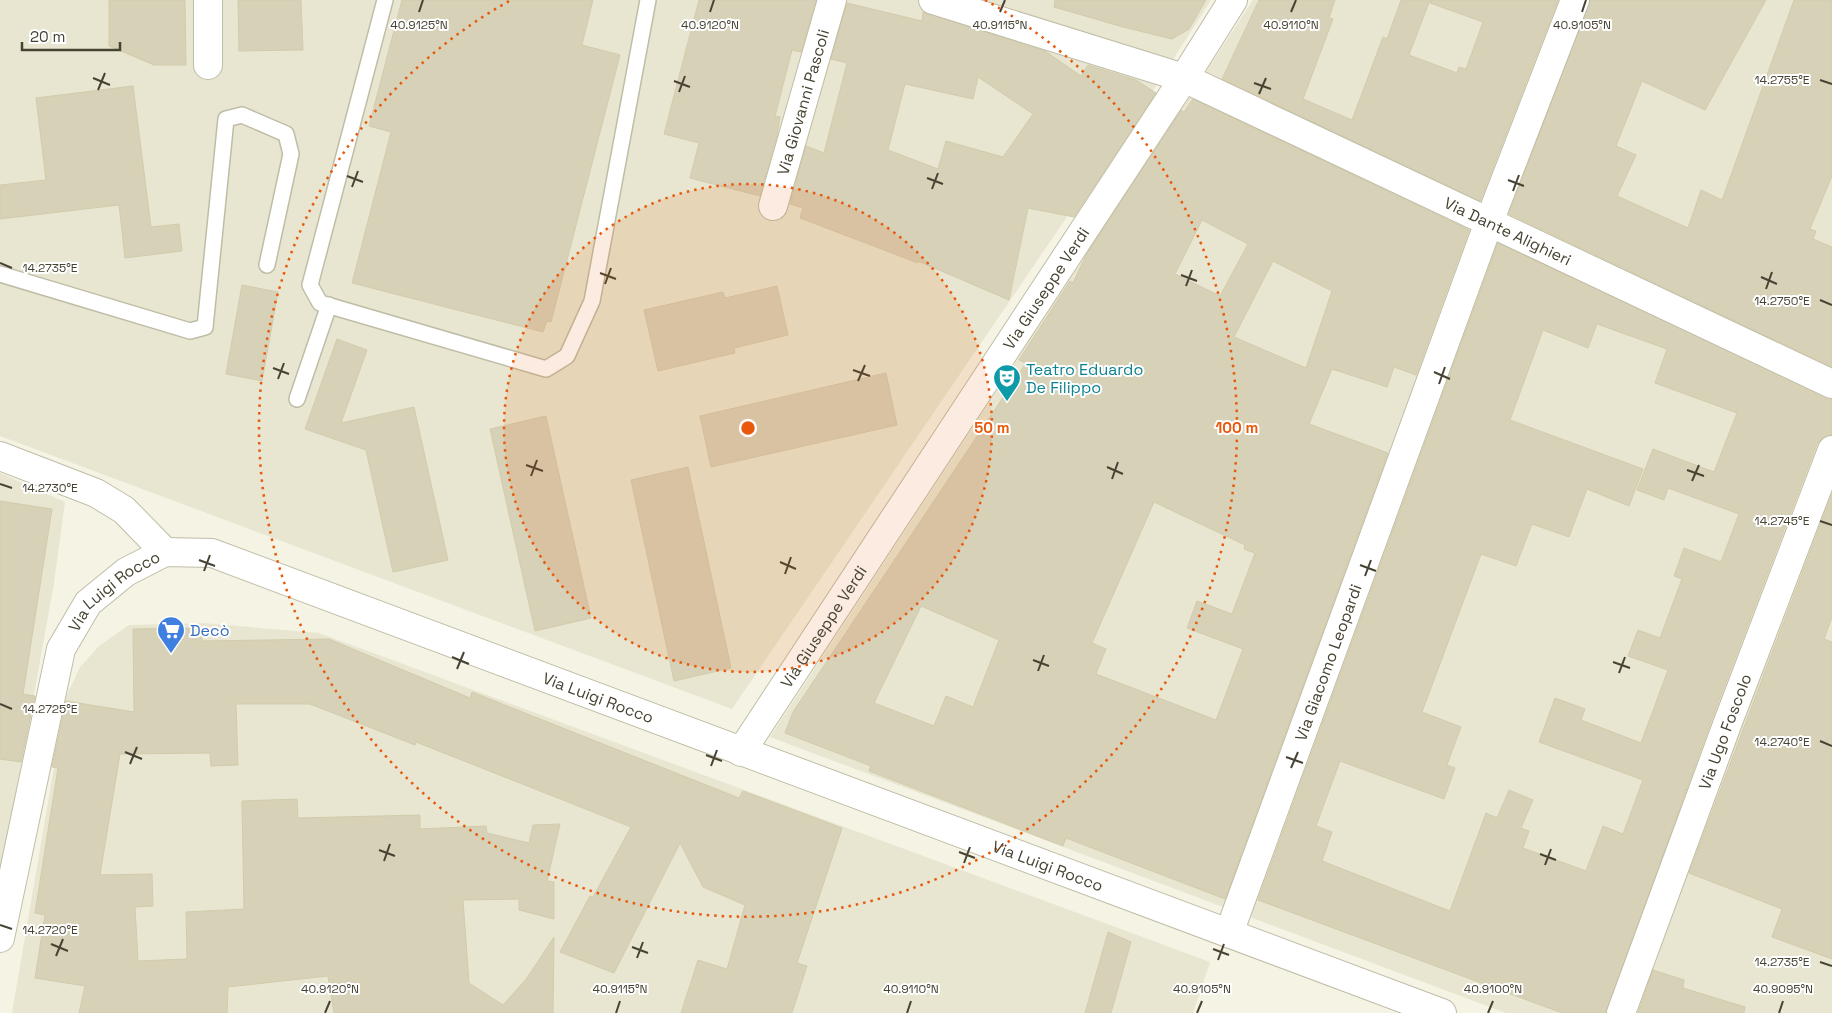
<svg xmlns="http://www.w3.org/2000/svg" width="1832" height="1013" viewBox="0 0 1832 1013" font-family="'Space Grotesk',sans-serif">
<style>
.residential{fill:#e8e6d1}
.building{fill:#d7d1b8;stroke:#d2cbab;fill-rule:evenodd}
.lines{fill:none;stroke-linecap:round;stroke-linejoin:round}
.service-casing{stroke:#c0bda6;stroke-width:18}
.minor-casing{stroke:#c0bda6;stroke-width:30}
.service{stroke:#fff;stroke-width:15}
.minor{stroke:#fff;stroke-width:28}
.ticks{fill:none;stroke:#474333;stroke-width:2}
.ring{fill:none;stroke:#e8590c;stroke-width:2.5;stroke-dasharray:2.5 5}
.labels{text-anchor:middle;stroke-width:4;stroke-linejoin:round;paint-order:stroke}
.street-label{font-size:16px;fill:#474333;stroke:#fff}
.culture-label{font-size:16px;fill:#0d838f;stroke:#fff;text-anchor:start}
.shop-label{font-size:16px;fill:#366cbe;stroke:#fff;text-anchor:start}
.ticks-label{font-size:12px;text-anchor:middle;fill:#474333;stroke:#fff;stroke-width:4;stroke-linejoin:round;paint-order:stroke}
.centre{fill:#e8590c;stroke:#fff;stroke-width:2.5}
.ring-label{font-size:15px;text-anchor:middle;font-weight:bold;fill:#e8590c;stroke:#fff;stroke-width:4;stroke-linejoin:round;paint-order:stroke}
</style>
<rect width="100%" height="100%" fill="#f4f3e4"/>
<g class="residential">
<polygon points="0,0 1211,0 1156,86 732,709 0,436"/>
<polygon points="1253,0 1832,0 1832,1013 1506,1013 770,737"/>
<polygon points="0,473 65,502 54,583 0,882"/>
<polygon points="202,623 319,633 1210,962 1193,1013 12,1013 66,697 80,667 99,646 129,625"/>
</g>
<g class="building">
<polygon points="109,0 185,0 186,65 154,65 109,46"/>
<polygon points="238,0 301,0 303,50 239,51"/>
<polygon points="402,0 593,0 582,45 620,55 551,322 547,321 543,332 352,283 391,132 369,126"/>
<polygon points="699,0 816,0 801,52 792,50 775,116 780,117 777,135 760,196 690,178 699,143 664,134"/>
<polygon points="1055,0 1206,0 1189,29 1172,39 1123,27 1054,7"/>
<polygon points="1259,0 1335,0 1329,18 1333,19 1303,99 1352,120 1383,37 1387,39 1401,0 1430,0 1409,55 1457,73 1459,67 1466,69 1483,22 1430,3 1431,0 1558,0 1480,201 1222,79"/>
<polygon points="1590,0 1766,0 1705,110 1642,81 1616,146 1636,155 1617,196 1688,228 1701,190 1722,200 1794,0 1832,0 1832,176 1810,229 1816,231 1813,239 1832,247 1832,367 1509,214"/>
<path d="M 847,3 L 922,21 L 923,12 L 1045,51 L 1081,76 L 1088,65 L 1136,80 L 1156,93 L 1074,217 L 1028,208 L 1009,300 L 918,261 L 918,263 L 800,218 L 803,208 L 790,204 L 806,146 L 824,153 L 847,63 L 831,59 ZM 978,77 L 1033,114 L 1003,157 L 946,141 L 938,169 L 888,150 L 905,84 L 973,99 Z"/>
<polygon points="133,86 151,227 179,224 182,251 125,258 119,205 0,219 0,185 46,180 36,98"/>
<path d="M 1193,99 L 1469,230 L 1416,375 L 1394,367 L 1387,387 L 1332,369 L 1309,424 L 1388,453 L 1225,899 L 1066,838 L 1063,846 L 869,771 L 871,766 L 785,733 L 793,712 L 1026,363 L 1019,360 L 1070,281 L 1073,283 L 1086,255 L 1181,110 L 1184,112 ZM 1202,220 L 1248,244 L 1220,296 L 1175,274 ZM 1273,261 L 1332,291 L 1306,368 L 1234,337 ZM 1154,502 L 1245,545 L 1244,549 L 1255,553 L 1232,614 L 1197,601 L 1187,628 L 1243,649 L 1216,720 L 1096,674 L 1106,649 L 1092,643 ZM 921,606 L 999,640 L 973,707 L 946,696 L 934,726 L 874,703 Z"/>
<path d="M 1498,243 L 1832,399 L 1832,435 L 1823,438 L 1817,444 L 1713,716 L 1606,1013 L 1562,1013 L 1258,900 ZM 1597,324 L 1667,349 L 1655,383 L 1737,413 L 1714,472 L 1653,449 L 1637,490 L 1664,500 L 1668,488 L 1739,514 L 1721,562 L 1684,548 L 1674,576 L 1682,579 L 1660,638 L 1638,630 L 1628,656 L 1668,670 L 1641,743 L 1581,720 L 1585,709 L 1555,698 L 1539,742 L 1643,780 L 1623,834 L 1603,826 L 1586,871 L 1523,848 L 1529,831 L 1521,828 L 1533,800 L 1509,790 L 1497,818 L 1486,813 L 1450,911 L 1322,861 L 1332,832 L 1316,826 L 1340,761 L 1444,799 L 1455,768 L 1447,765 L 1461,727 L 1422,712 L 1481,554 L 1516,566 L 1532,524 L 1569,537 L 1587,489 L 1629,506 L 1643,469 L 1510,420 L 1543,330 L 1588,348 Z"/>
<polygon points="242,285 278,292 262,381 226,374"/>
<polygon points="777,286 788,335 734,348 735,353 658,371 644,310 723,292 725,298"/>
<polygon points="337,339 367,350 341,423 414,407 448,560 393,572 366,450 305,429"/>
<polygon points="886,373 897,425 711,467 700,416"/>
<polygon points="546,416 591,618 535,631 490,429"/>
<polygon points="688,467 731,668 674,681 631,480"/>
<polygon points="1832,494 1832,617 1824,639 1832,642 1832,959 1772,937 1782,909 1689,873"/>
<polygon points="0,501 52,509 23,694 35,696 21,762 0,759"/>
<polygon points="201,628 202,641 329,639 470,698 472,692 739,798 743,791 842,828 797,963 807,966 792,1013 681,1013 698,960 727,969 745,905 703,887 680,843 614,973 560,952 590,896 593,897 631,827 416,742 415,745 310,704 236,704 238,765 211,766 210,753 120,754 100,875 152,874 153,906 135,907 138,961 187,959 186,912 244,909 242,801 297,799 298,818 420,815 420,829 486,826 487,833 529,843 533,825 560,824 547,881 554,882 554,919 519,910 519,899 463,900 469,983 503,1005 527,978 554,937 553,1013 334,1013 328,976 228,987 227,1013 79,1013 85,986 35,978 45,915 35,913 58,768 52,767 66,701 134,712 133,629"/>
<polygon points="1108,932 1131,942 1111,1013 1085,1013"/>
<polygon points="1653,970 1684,980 1683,988 1745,1007 1744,1013 1638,1013"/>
</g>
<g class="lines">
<g class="service-casing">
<g id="service">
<polyline points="385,0 310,285 320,303 546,369 567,356 592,301 648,0"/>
<polyline points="0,274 190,331 205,327 226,119 242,115 286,134 291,154 267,265"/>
<polyline points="297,399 329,305"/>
</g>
</g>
<g class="minor-casing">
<g id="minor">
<path id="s1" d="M 933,0 L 1184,78 L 1832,384"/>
<polyline points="208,65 208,0"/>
<path id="s2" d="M 773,206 L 832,0"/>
<polyline points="0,456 96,493 124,510 165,552"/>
<path id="s3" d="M 741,752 L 1184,78 L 1233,0"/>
<path id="s4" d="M 1229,933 L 1489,222 L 1575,0"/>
<path id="s5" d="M 0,938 L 61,649 L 88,603 L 126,572 L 165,552 L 212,553 L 1442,1013"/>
<path id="s6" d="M 1621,1013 L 1728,722 L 1832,450"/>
</g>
</g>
<use href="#service" class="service"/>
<use href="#minor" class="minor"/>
</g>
<path class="ticks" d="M 419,12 L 423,0M 710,12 L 714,0M 1000,12 L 1005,0M 1291,12 L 1296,0M 1582,12 L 1586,0M 93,78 L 110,85M 1820,80 L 1832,84M 674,81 L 690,87M 1254,83 L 1271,89M 98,90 L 105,73M 679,92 L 685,76M 1259,94 L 1266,78M 347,176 L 363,182M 927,178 L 943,184M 1508,180 L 1524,186M 352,187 L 358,171M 932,189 L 938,173M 1513,191 L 1519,175M 0,263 L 12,268M 600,273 L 616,279M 1181,275 L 1197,281M 1761,277 L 1777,284M 605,284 L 611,268M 1186,286 L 1192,270M 1766,289 L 1772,272M 1820,300 L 1832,305M 273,368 L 289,374M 853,370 L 870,376M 1434,372 L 1450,379M 278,379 L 284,363M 858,381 L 865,365M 1439,384 L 1445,367M 526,465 L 543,471M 1107,467 L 1123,474M 1687,470 L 1704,476M 531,476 L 537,460M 1112,479 L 1118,462M 1692,481 L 1699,465M 0,484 L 12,488M 1820,521 L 1832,525M 199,560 L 215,566M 780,562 L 796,569M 1360,565 L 1376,571M 204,571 L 210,555M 785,574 L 791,557M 1365,576 L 1371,560M 452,657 L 469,664M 1033,660 L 1049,666M 1613,662 L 1630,668M 457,669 L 464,652M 1038,671 L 1044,655M 1619,673 L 1625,657M 0,704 L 12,709M 1820,741 L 1832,746M 125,752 L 142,759M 706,755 L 722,761M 1286,757 L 1303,763M 130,764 L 137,747M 711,766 L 717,750M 1291,768 L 1298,752M 379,850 L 395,856M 959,852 L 975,858M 1540,854 L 1556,860M 384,861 L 390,844M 964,863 L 970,847M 1545,865 L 1551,849M 0,925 L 12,929M 51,944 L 68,951M 632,947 L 648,953M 1213,949 L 1229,955M 56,956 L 63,939M 637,958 L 643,942M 1218,960 L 1224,944M 1820,962 L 1832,966M 325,1013 L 330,1001M 616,1013 L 620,1001M 907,1013 L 911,1001M 1197,1013 L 1202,1001M 1488,1013 L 1493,1001M 1779,1013 L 1783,1001"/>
<circle cx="748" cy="428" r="244" fill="#e8590c" fill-opacity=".12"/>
<g class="ring">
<circle cx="748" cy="428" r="244"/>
<path d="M985 0A489 489 0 1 1 511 0"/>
</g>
<defs>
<g id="theatre-pin" transform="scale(1.4375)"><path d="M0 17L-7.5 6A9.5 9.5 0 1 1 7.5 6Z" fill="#0f9aa8" stroke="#fff"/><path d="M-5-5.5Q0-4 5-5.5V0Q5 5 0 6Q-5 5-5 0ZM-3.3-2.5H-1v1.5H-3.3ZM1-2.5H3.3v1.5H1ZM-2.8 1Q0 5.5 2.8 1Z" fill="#fff"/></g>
<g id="supermarket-pin" transform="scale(1.4375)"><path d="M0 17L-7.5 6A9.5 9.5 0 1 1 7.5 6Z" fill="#3f7fe0" stroke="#fff"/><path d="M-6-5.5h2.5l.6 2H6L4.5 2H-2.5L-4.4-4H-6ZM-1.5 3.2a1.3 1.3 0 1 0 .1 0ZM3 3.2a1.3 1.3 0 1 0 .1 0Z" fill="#fff"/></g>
</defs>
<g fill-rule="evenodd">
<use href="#theatre-pin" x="1007" y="378"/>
<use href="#supermarket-pin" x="171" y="630"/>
</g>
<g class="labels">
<g class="street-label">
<text dy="6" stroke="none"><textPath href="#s2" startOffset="108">Via Giovanni Pascoli</textPath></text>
<text dy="6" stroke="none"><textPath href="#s1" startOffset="621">Via Dante Alighieri</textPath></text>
<text dy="6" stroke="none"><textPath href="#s3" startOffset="555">Via Giuseppe Verdi</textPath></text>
<text dy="6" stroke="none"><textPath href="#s5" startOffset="376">Via Luigi Rocco</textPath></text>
<text dy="6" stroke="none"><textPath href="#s3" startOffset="150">Via Giuseppe Verdi</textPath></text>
<text dy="6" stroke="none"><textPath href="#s4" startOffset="288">Via Giacomo Leopardi</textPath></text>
<text dy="6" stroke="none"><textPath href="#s5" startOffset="901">Via Luigi Rocco</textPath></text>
<text dy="6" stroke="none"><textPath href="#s6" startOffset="300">Via Ugo Foscolo</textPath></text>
<text dy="6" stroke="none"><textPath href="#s5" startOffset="1381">Via Luigi Rocco</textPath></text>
</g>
<g class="culture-label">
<text x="1026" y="375">Teatro Eduardo<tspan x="1026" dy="18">De Filippo</tspan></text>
</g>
<g class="shop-label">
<text x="190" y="636">Decò</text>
</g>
</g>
<g class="ticks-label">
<text x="419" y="29">40.9125°N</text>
<text x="710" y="29">40.9120°N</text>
<text x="1000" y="29">40.9115°N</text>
<text x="1291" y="29">40.9110°N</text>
<text x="1582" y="29">40.9105°N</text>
<text x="1782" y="84">14.2755°E</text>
<text x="50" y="272">14.2735°E</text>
<text x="1782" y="305">14.2750°E</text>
<text x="50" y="492">14.2730°E</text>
<text x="1782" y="525">14.2745°E</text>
<text x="50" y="713">14.2725°E</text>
<text x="1782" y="746">14.2740°E</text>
<text x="50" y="934">14.2720°E</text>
<text x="1782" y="966">14.2735°E</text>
<text x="330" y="993">40.9120°N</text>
<text x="620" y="993">40.9115°N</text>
<text x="911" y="993">40.9110°N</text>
<text x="1202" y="993">40.9105°N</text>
<text x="1493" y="993">40.9100°N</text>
<text x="1783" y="993">40.9095°N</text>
</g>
<circle cx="748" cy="428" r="8" class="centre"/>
<g class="ring-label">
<text x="992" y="433">50 m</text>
<text x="1237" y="433">100 m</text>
</g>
<path d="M22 42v8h98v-8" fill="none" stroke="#474333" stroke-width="2.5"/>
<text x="30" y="42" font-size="15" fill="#474333" stroke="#ffffff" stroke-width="4" paint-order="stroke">20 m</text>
</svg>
